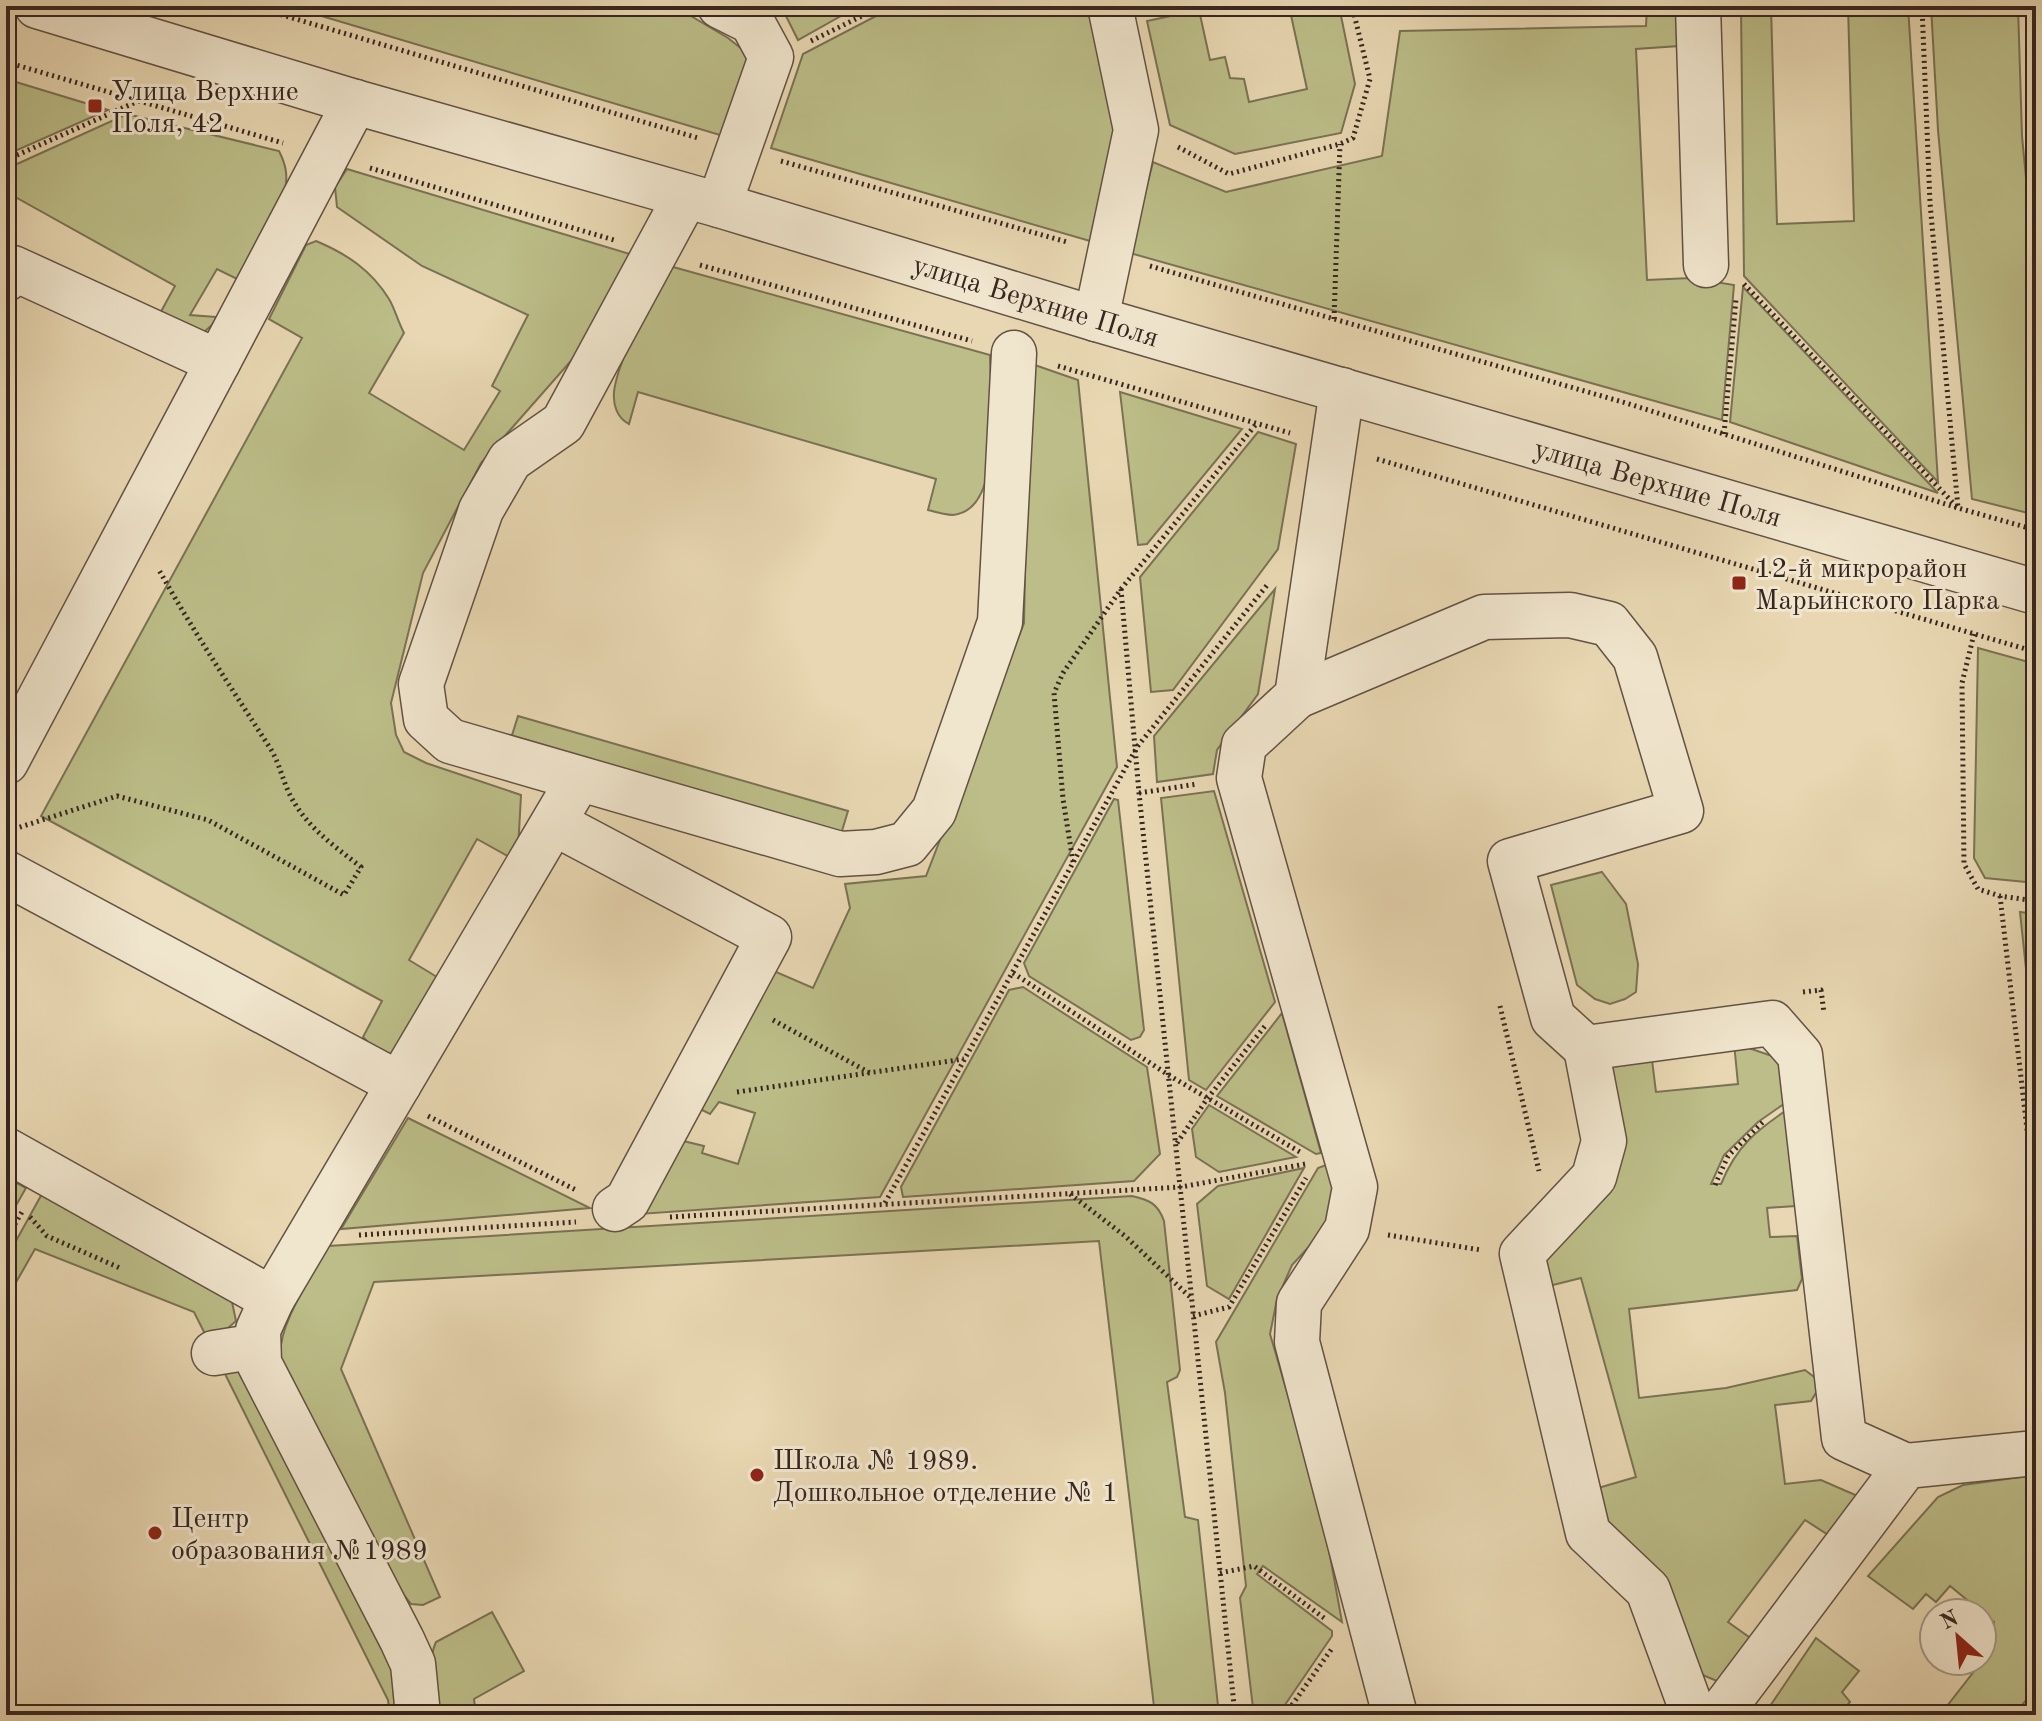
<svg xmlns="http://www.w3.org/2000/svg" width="2042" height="1721" viewBox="0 0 2042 1721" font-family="'Old Standard TT',serif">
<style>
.green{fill:#bcbd88;stroke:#7a7254;stroke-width:2}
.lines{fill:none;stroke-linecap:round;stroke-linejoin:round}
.minor-casing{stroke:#635244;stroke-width:47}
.path{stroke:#372620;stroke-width:5;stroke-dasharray:2 4;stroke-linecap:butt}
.minor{stroke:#f0e5cd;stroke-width:44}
.poi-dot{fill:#8f2418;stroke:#f0e5cd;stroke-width:3}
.labels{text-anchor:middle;stroke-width:6;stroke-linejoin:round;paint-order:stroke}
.poi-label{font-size:28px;fill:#372620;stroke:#f0e5cd;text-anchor:start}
.street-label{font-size:28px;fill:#372620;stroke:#f0e5cd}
</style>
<rect width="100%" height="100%" fill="#e8d7b2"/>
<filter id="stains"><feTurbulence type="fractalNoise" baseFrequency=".0025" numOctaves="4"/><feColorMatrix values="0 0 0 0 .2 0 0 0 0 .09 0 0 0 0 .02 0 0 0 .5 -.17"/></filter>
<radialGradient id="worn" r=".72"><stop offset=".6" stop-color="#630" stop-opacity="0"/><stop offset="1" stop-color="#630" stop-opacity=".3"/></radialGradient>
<g class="green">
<polygon points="288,6 674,6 728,38 752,57 730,138"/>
<polygon points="776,6 1095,6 1121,122 1090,241 771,148 803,54 880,14 857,7 798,40 786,16"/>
<polygon points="1289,6 1339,6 1355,84 1341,133 1235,154 1170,125 1147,21 1199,10 1210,60 1225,57 1230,78 1244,79 1249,102 1307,89"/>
<polygon points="1647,6 1678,6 1679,46 1636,49 1647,280 1691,278 1734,285 1722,420 1130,253 1153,162 1226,192 1382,156 1400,31 1646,26"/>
<polygon points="1741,6 1771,6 1777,224 1854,221 1848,6 1908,6 1938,482 1744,276"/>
<polygon points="1931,6 2018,6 2022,136 2036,283 2036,515 1972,499 1938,130"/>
<polygon points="6,79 108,110 6,155"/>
<path d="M 127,114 L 279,151 C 286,165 288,175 285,191 L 237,279 L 217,269 L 190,315 L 217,317 L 212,325 L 204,332 L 158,317 L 175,286 L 8,193 L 6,196 L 6,169 Z"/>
<path d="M 347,169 L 630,254 L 585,345 L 481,463 L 423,573 L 391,703 L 396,735 L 404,752 L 426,763 L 521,795 L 518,850 L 511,858 L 477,839 L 409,960 L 442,980 L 396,1057 L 372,1046 L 363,1037 L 382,1001 L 41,816 L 302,338 L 269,319 L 306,245 L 316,241 C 347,254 371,270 389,299 C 395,309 398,322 404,333 L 369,393 L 464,450 L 500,391 L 492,386 L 528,315 L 422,266 L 337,207 L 335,187 Z"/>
<path d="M 666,265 L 990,355 C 990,392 1006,510 953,515 C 945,515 935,512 928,510 L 936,479 L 638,392 L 629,424 C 617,418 613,405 614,392 C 617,361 652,297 666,265 Z"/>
<polygon points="1743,287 1938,493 1730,422"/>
<polygon points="1029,363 1078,380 1117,767 880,1197 640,1214 679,1140 704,1146 702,1153 738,1164 755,1113 719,1102 710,1114 696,1107 767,968 813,988 850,908 845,884 926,876 1024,623"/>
<polygon points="1120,392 1242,429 1147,544 1138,545"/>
<polygon points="1258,432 1296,444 1278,549 1173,690 1151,692 1140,577"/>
<polygon points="1275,589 1258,694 1217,750 1213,774 1157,782 1154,736"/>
<polygon points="1978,648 2036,664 2036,883 1985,878 1974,858"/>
<polygon points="518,716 848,811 841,834 509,745"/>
<polygon points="1214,791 1275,1002 1206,1090 1189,1080 1161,798"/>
<polygon points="1114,799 1118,800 1144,1030 1140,1037 1131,1040 1029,976 1024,963"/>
<polygon points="1602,872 1626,904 1638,964 1636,992 1625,999 1610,1004 1595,999 1577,985 1551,885"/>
<polygon points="2020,912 2036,914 2036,1064"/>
<polygon points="1023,987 1147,1067 1160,1154 1134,1181 903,1197 901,1187 1009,990"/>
<polygon points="1282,1013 1321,1153 1316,1154 1217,1096"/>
<path d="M 1734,1043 L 1778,1058 L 1788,1101 L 1758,1122 L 1724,1155 L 1711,1184 L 1721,1184 C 1737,1145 1757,1130 1791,1107 L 1795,1206 L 1767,1208 L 1770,1237 L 1797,1236 L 1802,1279 L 1797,1290 L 1629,1309 L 1639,1398 L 1726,1388 L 1805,1370 L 1822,1383 L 1811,1401 L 1775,1405 L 1785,1484 L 1821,1480 L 1869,1501 L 1836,1540 L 1805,1520 L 1728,1622 L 1756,1642 L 1724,1684 L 1693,1671 L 1601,1527 L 1598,1488 L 1636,1477 L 1581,1278 L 1541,1288 L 1545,1241 L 1578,1206 L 1598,1061 L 1651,1052 L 1656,1092 L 1738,1084 Z"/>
<polygon points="1209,1105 1296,1157 1219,1172 1196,1157 1192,1129"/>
<polygon points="408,1118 590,1208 341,1229"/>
<polygon points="1334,1162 1338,1215 1292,1265 1277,1299 1270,1334 1322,1512 1342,1622 1263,1566 1257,1574 1332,1631 1332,1636 1278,1715 1262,1715 1253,1708 1240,1598 1246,1586 1225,1393 1216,1342 1318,1168"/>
<polygon points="1304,1168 1229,1299 1207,1286 1197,1204 1218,1186"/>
<polygon points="6,1177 26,1188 6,1223"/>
<polygon points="43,1192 232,1302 236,1321 228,1328 207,1338 194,1312 35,1249 6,1300 6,1259"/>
<path d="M 1132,1196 C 1150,1200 1158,1204 1164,1221 L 1180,1370 L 1177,1377 L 1167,1382 L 1185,1517 L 1198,1520 L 1219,1715 L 1155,1715 L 1099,1241 L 374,1282 L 341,1369 L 440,1597 L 423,1605 L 411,1604 L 397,1586 L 281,1360 C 275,1328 313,1275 328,1246 Z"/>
<polygon points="221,1366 234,1369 247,1376 398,1666 407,1715 390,1715 388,1700"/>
<polygon points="2036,1475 2036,1688 2014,1715 1940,1715 1993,1647 1990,1638 1994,1622 1950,1586 1936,1602 1926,1594 1913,1609 1868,1576 1938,1497 1963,1485"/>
<path d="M 492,1612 L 524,1671 L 474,1699 L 476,1715 L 437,1715 C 435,1693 426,1663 436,1642 Z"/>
<polygon points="1816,1638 1859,1671 1842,1692 1850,1702 1839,1715 1764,1715"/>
</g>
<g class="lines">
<g class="minor-casing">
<g id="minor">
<polyline points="37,6 355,102 719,205 1096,319 2036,592"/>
<polyline points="1698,6 1706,265"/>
<polyline points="686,196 563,423 510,460 481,510 421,684 426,719 450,741 840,854 876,852 907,844 934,811 1000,622 1014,353"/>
<polyline points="719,205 771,57 752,22 720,6"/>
<polyline points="6,279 13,268 218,362 355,102"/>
<polyline points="1096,319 1136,130 1110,6"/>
<polyline points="1342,390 1297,696 1244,745 1239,778 1355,1187 1347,1229 1299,1303 1297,1342 1395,1715"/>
<polyline points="1297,696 1484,617 1570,615 1609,624 1635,657 1681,811 1510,861 1553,1018 1586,1048"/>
<polyline points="6,762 218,362"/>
<polyline points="554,823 769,937 627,1201 615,1209"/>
<polyline points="6,873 399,1084"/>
<polyline points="6,1150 272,1299 258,1330 259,1363 402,1640 413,1664 418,1715"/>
<polyline points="272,1299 579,779"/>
<polyline points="214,1353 258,1346"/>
<polyline points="1699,1715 1690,1705 1648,1590 1588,1533 1522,1254 1594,1177 1604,1141 1586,1048 1772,1023 1800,1055 1844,1438 1906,1466"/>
<polyline points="1719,1715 1906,1466 2036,1453"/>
</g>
</g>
<g class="path">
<polyline points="252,6 698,138"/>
<polyline points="1289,7 1293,6"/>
<polyline points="1155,9 1170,6"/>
<polyline points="811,41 872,11 875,6"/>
<polyline points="6,62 283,143"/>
<polyline points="1178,147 1229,174 1340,144 1353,138 1370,79 1352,6"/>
<polyline points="6,160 136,102"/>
<polyline points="781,161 1067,242"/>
<polyline points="370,168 614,240"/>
<polyline points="700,265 972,341"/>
<polyline points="1150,266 1626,403 1958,508 1930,203 1922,6"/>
<polyline points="1744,284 1958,508 2036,530"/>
<polyline points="1334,319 1340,144"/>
<polyline points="1058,366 1290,433"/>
<polyline points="1724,434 1736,299"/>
<polyline points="1377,459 2036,652"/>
<polyline points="1121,589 1139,793 1235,1715"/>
<polyline points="1974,634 1962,683 1964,864 1978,889 2000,896 2036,901"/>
<polyline points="1139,793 1197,784"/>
<path d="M 14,829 L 117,796 L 208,820 L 344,895 L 361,867 C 333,845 305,826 289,793 C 282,778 279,762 270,748 C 232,689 193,631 159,570"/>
<polyline points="1073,862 1063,799 1054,693 1063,673 1121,589 1257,423"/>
<polyline points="2000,896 2036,1207"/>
<polyline points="1013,973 1170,1076 1300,1152"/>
<polyline points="1803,992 1821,990 1824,1013"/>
<polyline points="1500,1006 1539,1171"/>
<polyline points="773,1020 870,1073"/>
<polyline points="737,1092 964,1059"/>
<polyline points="428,1116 576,1190"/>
<polyline points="1177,1143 1207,1099 1265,1026"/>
<polyline points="1715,1185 1728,1156 1765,1120"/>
<polyline points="1070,1194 1125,1236 1190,1297"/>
<polyline points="885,1203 1137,747 1268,584"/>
<polyline points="30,1217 47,1236 120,1268"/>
<polyline points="670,1217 1181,1187 1305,1164"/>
<polyline points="359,1235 576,1222"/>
<polyline points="1388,1235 1481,1250"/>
<polyline points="6,1240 23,1210"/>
<polyline points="1193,1316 1229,1307 1306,1178"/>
<polyline points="1220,1573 1254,1566 1324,1618"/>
<polyline points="1285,1715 1333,1647"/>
<polyline points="2035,1715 2036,1714"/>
</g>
<use href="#minor" class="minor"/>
</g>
<g class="poi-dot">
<rect x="87" y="98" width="16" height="16" rx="4"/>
<rect x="1731" y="575" width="16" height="16" rx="4"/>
<circle cx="757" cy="1475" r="8"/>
<circle cx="155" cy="1533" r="8"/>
</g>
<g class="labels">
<g class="poi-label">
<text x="111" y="100">Улица Верхние<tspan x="111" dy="32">Поля, 42</tspan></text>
<text x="1755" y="577">12-й микрорайон<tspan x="1755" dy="32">Марьинского Парка</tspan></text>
<text x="773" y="1469">Школа № 1989.<tspan x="773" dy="32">Дошкольное отделение № 1</tspan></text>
<text x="171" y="1527">Центр<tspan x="171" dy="32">образования №1989</tspan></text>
</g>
<g class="street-label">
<text transform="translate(1036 300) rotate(17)" y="10">улица Верхние Поля</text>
<text transform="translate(1658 482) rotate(16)" y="10">улица Верхние Поля</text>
</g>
</g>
<rect width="2042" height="1721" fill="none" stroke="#e8d7b2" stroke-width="32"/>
<rect x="8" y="8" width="2026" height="1705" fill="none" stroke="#372620" stroke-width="4"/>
<rect x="16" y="16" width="2010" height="1689" fill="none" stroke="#372620" stroke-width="2"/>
<g transform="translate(1958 1637) rotate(333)"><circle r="38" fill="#f0e5cd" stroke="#a69988" stroke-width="2"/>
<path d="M0-6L14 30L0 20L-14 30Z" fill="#8f2418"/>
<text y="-12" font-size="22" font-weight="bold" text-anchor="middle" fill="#372620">N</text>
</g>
<rect width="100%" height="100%" filter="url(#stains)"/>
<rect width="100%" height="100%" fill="url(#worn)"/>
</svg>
